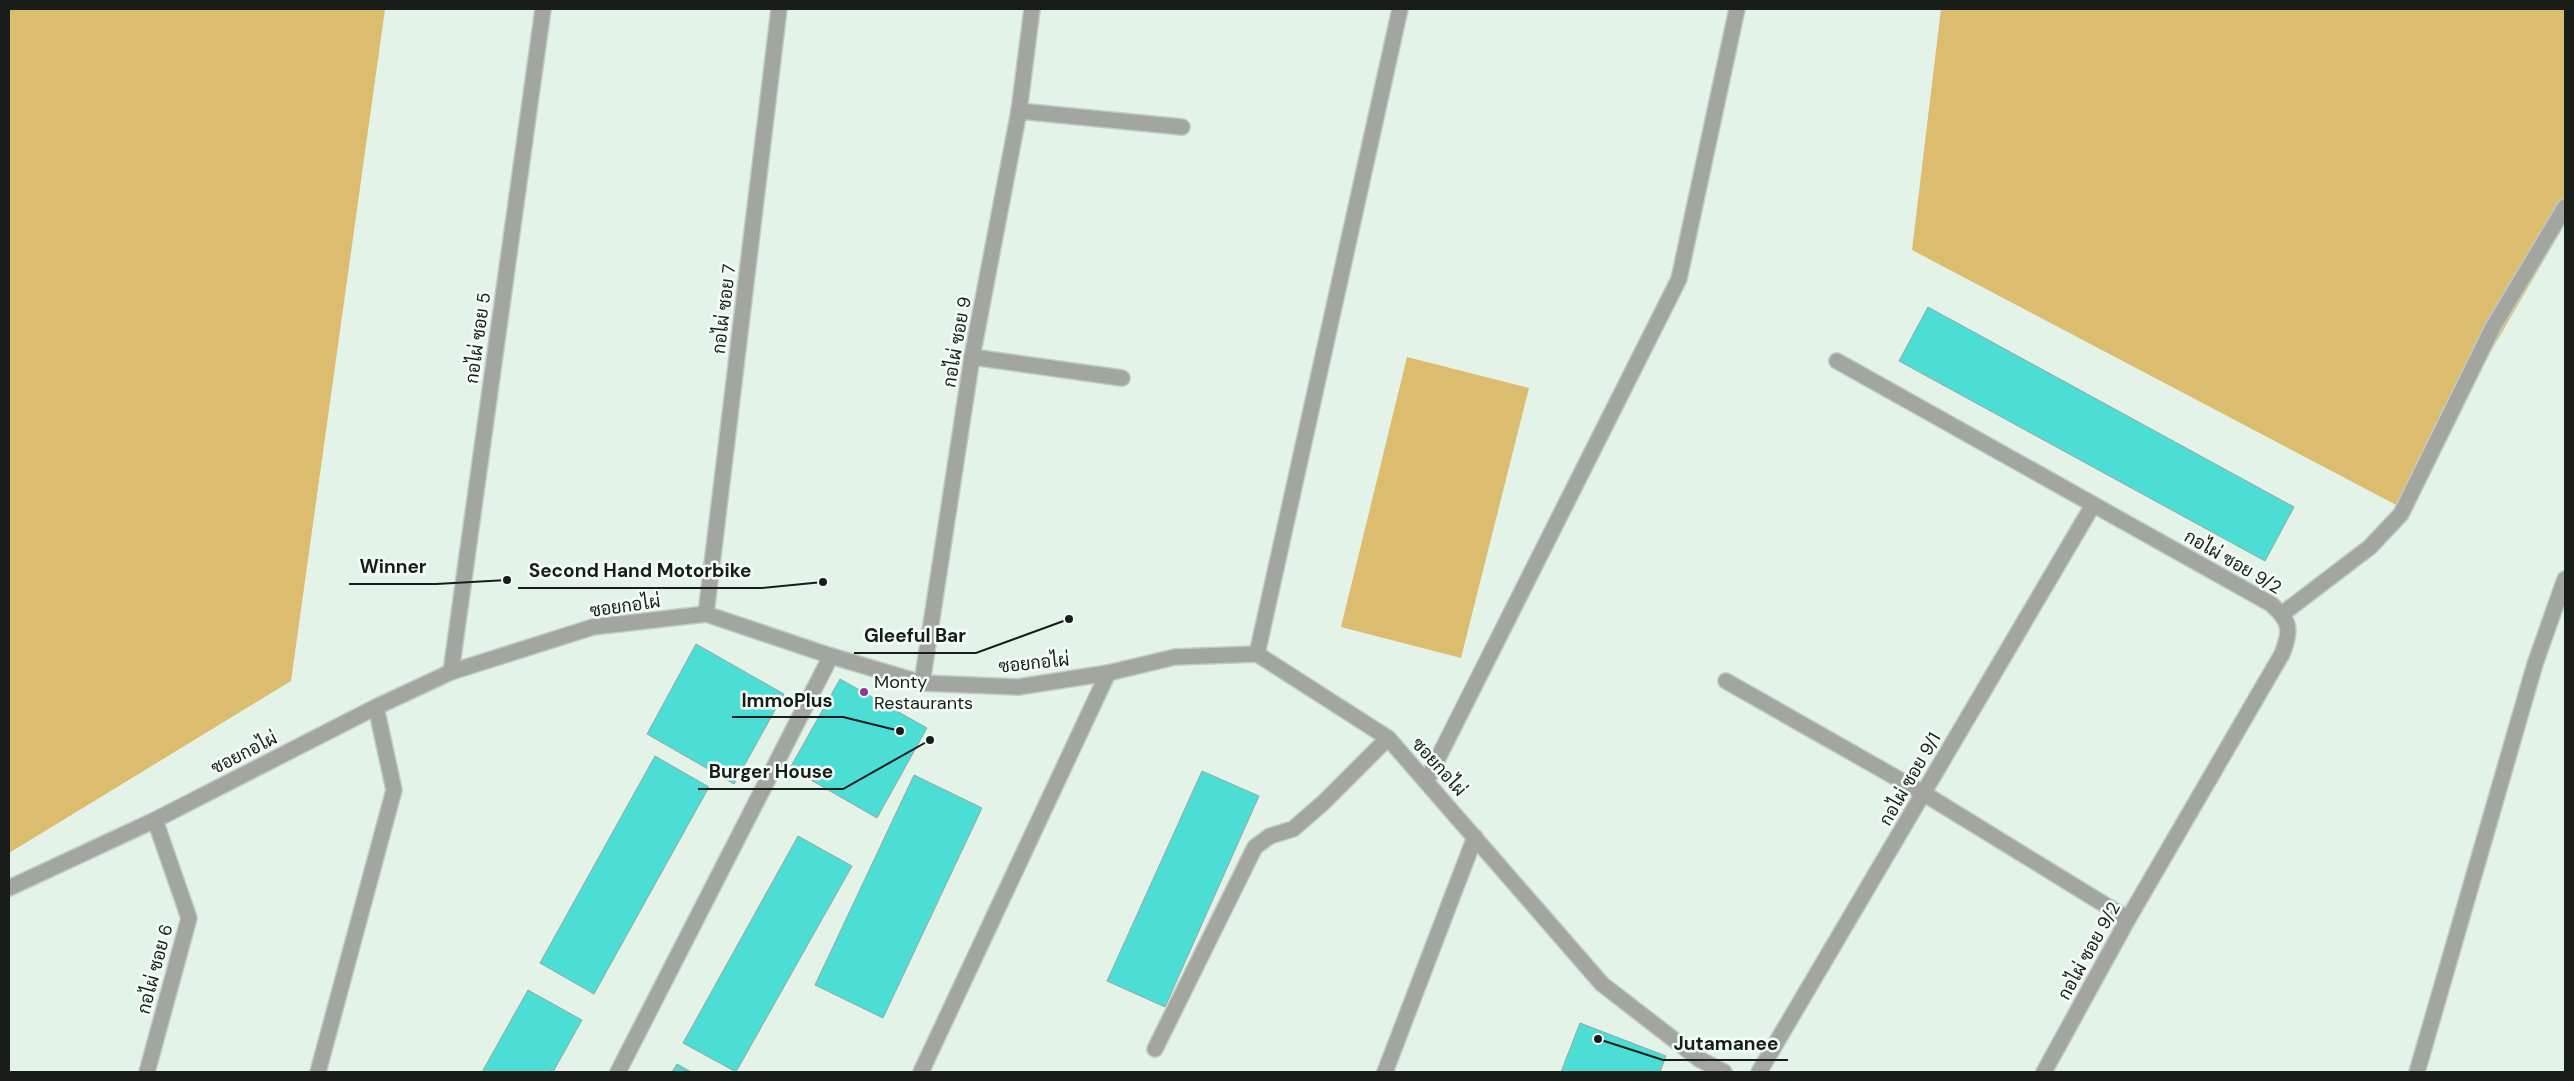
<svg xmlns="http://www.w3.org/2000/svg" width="2574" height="1081" viewBox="0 0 2574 1081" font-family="'DM Sans',Sarabun,sans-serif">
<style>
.green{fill:#dcbc6e}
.building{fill:#4cddd4;stroke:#96a8a6}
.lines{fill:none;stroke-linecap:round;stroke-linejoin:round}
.minor-casing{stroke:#bfccc3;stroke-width:18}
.minor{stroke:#a3a59f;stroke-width:15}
.poi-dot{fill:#94359d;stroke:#f4fff7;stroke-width:2}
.labels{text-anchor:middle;stroke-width:5;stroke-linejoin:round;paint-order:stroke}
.street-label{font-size:18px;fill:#181d1a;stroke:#f4fff7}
.poi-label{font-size:18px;fill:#181d1a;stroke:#f4fff7;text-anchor:start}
.leader{fill:none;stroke:#181d1a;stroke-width:2}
.callout-dot{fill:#181d1a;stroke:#f4fff7;stroke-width:2}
.callout-label{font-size:19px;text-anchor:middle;font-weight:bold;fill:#181d1a;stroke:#f4fff7;stroke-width:5;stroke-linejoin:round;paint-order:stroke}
</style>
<rect width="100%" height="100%" fill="#e4f3e8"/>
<g class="green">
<polygon points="9,9 385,9 291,681 9,853"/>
<polygon points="1941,9 2565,9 2565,224 2400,507 1912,250"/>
<polygon points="1407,357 1529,388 1461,658 1341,627"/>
</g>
<g class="building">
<polygon points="1928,307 2294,507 2265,561 1899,361"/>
<polygon points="696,644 784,694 734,784 647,734"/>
<polygon points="840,679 927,728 877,818 790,768"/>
<polygon points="655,756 709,787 594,994 540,963"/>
<polygon points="1202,771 1259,796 1165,1007 1107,981"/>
<polygon points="914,775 982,808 883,1018 815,985"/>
<polygon points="798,836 852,866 736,1072 683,1043"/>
<polygon points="528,990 582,1020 553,1072 482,1072"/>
<polygon points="1580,1023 1666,1056 1660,1072 1561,1072"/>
<polygon points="677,1064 691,1072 672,1072"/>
</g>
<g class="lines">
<g class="minor-casing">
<g id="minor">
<polyline points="1019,111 1182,127"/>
<polyline points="972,357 1122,378"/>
<path d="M 1837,361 L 2271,604 C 2290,621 2292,629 2282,654 L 2128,919 L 2044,1072"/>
<polyline points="706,614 779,9"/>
<polyline points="2282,614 2370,547 2401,514 2493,327 2565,207"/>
<polyline points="1257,654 1400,9"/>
<polyline points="451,672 543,9"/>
<polyline points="1726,681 1923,793 2128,919"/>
<polyline points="922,683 972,357 1019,111 1032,9"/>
<polyline points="1427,780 1679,279 1737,9"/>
<polyline points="9,888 155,820 376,707 451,672 593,627 706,614 831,656 922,683 1018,687 1108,673 1175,657 1257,654 1388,738 1602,984 1699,1059 1724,1072"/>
<polyline points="1155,1049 1255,847 1270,836 1293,829 1323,803 1388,738"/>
<polyline points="147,1072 189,918 155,820"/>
<polyline points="318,1072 394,790 376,707"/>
<polyline points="618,1072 831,656"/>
<polyline points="921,1072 1108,673"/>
<polyline points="1385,1072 1475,837"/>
<polyline points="1759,1072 2093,505"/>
<polyline points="2417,1072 2535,664 2565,579"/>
</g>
</g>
<use href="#minor" class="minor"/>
</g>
<circle class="poi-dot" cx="864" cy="692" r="5"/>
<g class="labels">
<g class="street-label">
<text transform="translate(724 309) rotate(-83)" y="6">กอไผ่ ซอย 7</text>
<text transform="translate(478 338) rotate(-82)" y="6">กอไผ่ ซอย 5</text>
<text transform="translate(957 342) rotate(-80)" y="6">กอไผ่ ซอย 9</text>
<text transform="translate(2233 562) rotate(30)" y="6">กอไผ่ ซอย 9/2</text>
<text transform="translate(625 606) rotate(-8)" y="6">ซอยกอไผ่</text>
<text transform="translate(1034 663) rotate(-6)" y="6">ซอยกอไผ่</text>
<text transform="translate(244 753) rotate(-27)" y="6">ซอยกอไผ่</text>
<text transform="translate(1439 767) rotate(48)" y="6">ซอยกอไผ่</text>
<text transform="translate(1910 779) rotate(-60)" y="6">กอไผ่ ซอย 9/1</text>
<text transform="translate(2089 951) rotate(-61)" y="6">กอไผ่ ซอย 9/2</text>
<text transform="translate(155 969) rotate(-75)" y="6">กอไผ่ ซอย 6</text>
</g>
<g class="poi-label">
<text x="874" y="688">Monty<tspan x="874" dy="21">Restaurants</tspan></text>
</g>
</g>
<path class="leader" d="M507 580L436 584H349M823 582L761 588H518M1069 619L976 653H854M900 731L843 717H732M930 740L843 789H698M1598 1039L1663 1060H1788"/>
<g class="callout-dot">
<circle cx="507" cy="580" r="5"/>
<circle cx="823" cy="582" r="5"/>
<circle cx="1069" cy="619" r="5"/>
<circle cx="900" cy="731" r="5"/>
<circle cx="930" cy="740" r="5"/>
<circle cx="1598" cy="1039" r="5"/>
</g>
<g class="callout-label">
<text x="393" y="573">Winner</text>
<text x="640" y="577">Second Hand Motorbike</text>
<text x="915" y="642">Gleeful Bar</text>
<text x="787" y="707">ImmoPlus</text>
<text x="771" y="778">Burger House</text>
<text x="1726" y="1050">Jutamanee</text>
</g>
<rect width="2574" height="1081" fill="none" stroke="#181d1a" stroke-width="20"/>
</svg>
